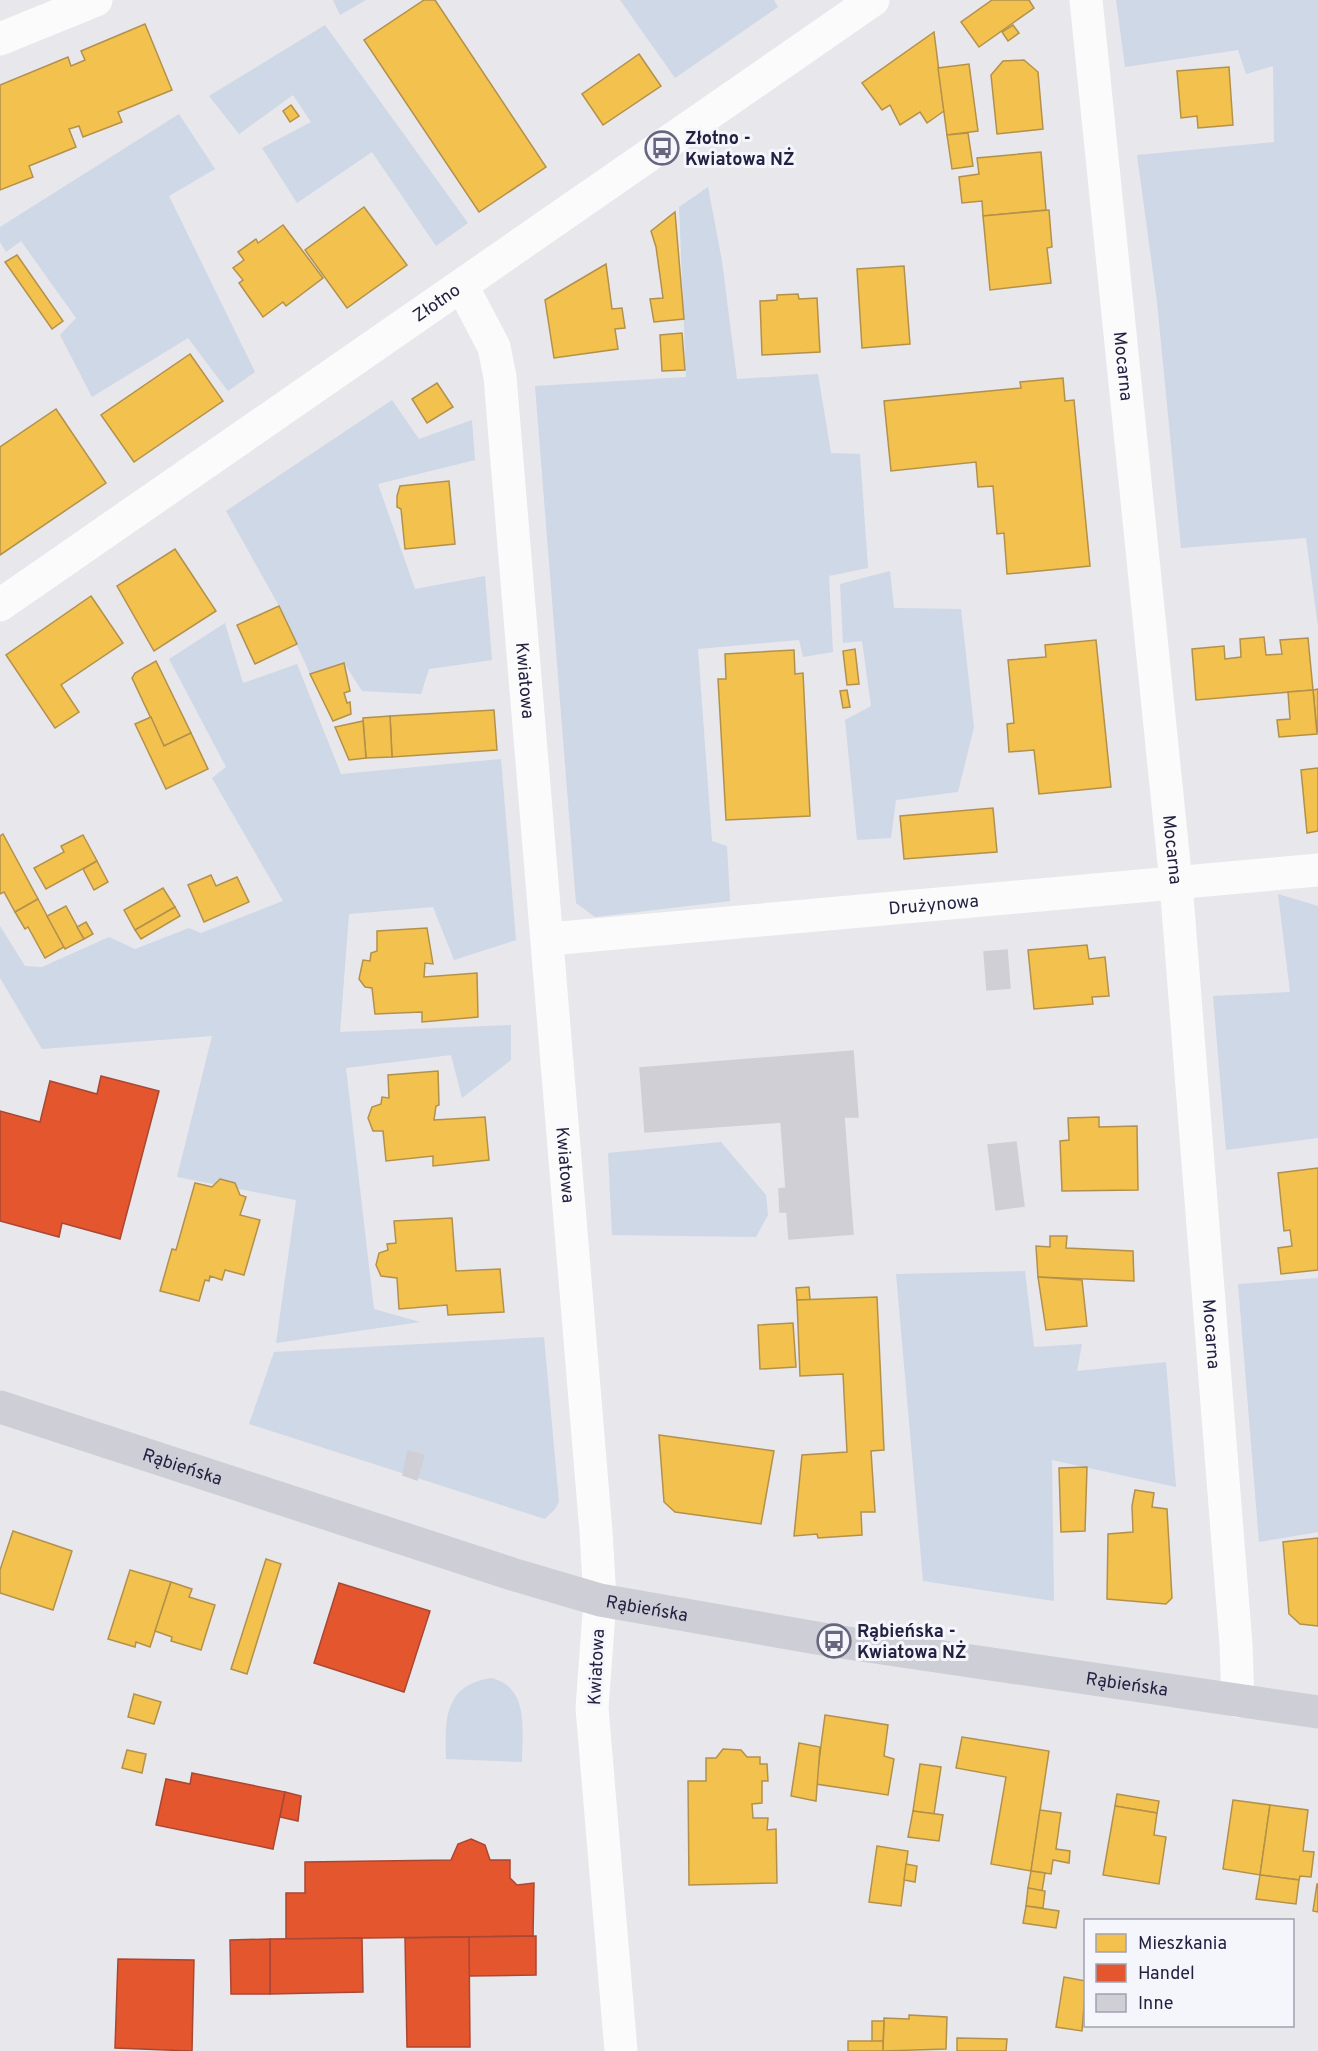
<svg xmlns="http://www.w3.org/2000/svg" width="1318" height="2051" viewBox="0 0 1318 2051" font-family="Overpass,sans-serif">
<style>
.green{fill:#cfd8e6}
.homes{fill:#f2c14e;stroke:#b4914a;stroke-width:1.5}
.shops{fill:#e4572e;stroke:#aa4734;stroke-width:1.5}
.building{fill:#cfcfd5;stroke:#cfd0d5;stroke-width:1.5}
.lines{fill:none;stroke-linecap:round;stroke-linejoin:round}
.minor{stroke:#fbfbfc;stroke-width:33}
.major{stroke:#ceced7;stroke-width:33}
.labels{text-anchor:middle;stroke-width:6;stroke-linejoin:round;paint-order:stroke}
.poi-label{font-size:18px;font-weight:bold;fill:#232142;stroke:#f5f6fb;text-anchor:start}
.street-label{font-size:18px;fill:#232142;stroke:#f5f6fb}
</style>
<rect width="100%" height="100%" fill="#e7e7ec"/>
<g class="green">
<polygon points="333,0 366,0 340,15"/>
<polygon points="620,0 774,0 778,7 675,78"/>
<polygon points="1116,0 1318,0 1318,627 1306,538 1181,548 1157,302 1137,155 1274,142 1273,66 1246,74 1238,50 1125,67"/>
<polygon points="325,25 468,223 436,246 372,152 297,203 262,148 311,122 293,95 239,134 209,96"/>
<polygon points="179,114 215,169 169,196 255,372 228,391 188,338 92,397 60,335 76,318 21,241 6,252 0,242 0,227"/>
<polygon points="708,187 722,261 737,379 818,374 831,453 860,454 868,568 829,576 833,652 803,657 799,640 698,649 712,841 727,846 730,901 595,917 576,903 535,386 686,377 679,207"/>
<polygon points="392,400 419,439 472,420 475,460 378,484 415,589 485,576 492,660 429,669 421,694 362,691 344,663 310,674 279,606 226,511"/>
<polygon points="890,571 894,608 961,609 974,727 958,792 896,800 891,838 857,840 845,720 871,706 862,641 843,643 840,584"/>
<polygon points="225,623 243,683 297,664 341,774 501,759 516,940 454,960 433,907 349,914 340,1032 511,1025 511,1060 462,1098 451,1055 346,1068 374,1309 420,1322 276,1343 296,1200 177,1177 212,1036 42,1049 0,978 0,926 25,966 42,967 109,937 135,949 189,928 201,933 283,901 212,778 226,767 169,659"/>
<polygon points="1278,894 1318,906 1318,1138 1226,1150 1213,996 1290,992"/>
<polygon points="721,1142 766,1195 768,1215 756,1237 612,1235 608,1153"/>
<polygon points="1025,1271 1034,1347 1082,1344 1077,1371 1166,1362 1176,1487 1052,1460 1054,1601 923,1581 896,1274"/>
<polygon points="1318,1278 1318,1532 1259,1542 1238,1284"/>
<polygon points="544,1337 559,1502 555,1509 545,1519 249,1424 274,1352"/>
<path d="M 491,1678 C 530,1687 522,1731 522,1762 L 446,1759 C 445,1722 443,1685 491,1678 Z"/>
</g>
<g class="homes">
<polygon points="424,0 435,0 546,167 479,212 364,40"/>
<polygon points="992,0 1029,0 1034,8 979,47 961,22"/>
<polygon points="145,24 172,90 118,112 122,122 83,137 79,126 69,129 76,147 29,166 33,177 0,190 0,85 68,57 71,66 85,60 81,51"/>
<polygon points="1013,25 1019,33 1008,41 1002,32"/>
<polygon points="934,32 944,111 927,123 920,112 900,125 890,105 882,110 862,83"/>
<polygon points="639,54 661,86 603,125 582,94"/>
<polygon points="1024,60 1038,72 1043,129 997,134 991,75 1003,61"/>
<polygon points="969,64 978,131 947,135 938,68"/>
<polygon points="1229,67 1233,125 1198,128 1197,116 1181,118 1177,71"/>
<polygon points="291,105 299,116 290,122 283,111"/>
<polygon points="968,133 973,166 952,169 947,135"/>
<polygon points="1041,152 1046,210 983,216 982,201 962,203 959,177 979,174 977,158"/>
<polygon points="364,207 407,265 347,308 305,250"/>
<polygon points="1049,210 1052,247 1047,248 1051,283 990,290 983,216"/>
<polygon points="675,212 684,319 654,322 650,299 663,298 656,247 651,231"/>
<polygon points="283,225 323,278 286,306 283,302 263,317 239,283 243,280 233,268 244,260 238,252 256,239 258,243"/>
<polygon points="17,255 63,321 52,329 5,262"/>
<polygon points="606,264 612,309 622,308 625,328 615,329 618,349 554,358 545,300"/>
<polygon points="904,266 910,344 862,348 857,269"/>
<polygon points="798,294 799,299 817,298 820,352 762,355 760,301 777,300 777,295"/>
<polygon points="682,333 685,370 662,371 660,335"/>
<polygon points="190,354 223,401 134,462 101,415"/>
<polygon points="1063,378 1065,401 1074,400 1090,566 1007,574 1004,533 997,534 993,486 978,487 976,462 891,471 884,401 1021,388 1020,382"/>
<polygon points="437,383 453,407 427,423 412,399"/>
<polygon points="56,409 106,483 0,555 0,447"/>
<polygon points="449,481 455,544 405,549 401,509 397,507 397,496 400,486"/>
<polygon points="175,549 216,611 154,651 117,586"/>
<polygon points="91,596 123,643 61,685 79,712 55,728 6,655"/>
<polygon points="279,606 297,644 255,664 237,625"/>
<polygon points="1264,637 1266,655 1282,654 1280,640 1308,638 1313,690 1196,700 1192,649 1224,646 1225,659 1241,657 1240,639"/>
<polygon points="1096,640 1111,787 1039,794 1034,750 1009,752 1007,724 1014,723 1008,660 1046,657 1045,645"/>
<polygon points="855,649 859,684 847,685 843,651"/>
<polygon points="794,650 795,674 803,673 810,816 726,820 718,679 726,679 725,654"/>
<polygon points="156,661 191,733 164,746 132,678 135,673"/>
<polygon points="344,663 350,691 344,693 347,703 350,702 351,714 333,721 310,674"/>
<polygon points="1318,689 1318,732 1317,732 1313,690"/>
<polygon points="847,690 850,707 843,708 840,691"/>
<polygon points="1313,690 1317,734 1279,737 1277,720 1290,719 1288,692"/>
<polygon points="494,710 497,750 392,757 390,716"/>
<polygon points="390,716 392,757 366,758 363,718"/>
<polygon points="151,717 164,746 191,733 208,769 166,789 135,724"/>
<polygon points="363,721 366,758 349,760 335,727"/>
<polygon points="1318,768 1318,831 1307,833 1301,770"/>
<polygon points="993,808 997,852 904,859 900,816"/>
<polygon points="3,834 38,899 15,912 4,892 0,894 0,836"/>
<polygon points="83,835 97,861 46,889 34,868 64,852 61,846"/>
<polygon points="97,861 108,882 94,890 83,869"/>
<polygon points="211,875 216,886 237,877 249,902 204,922 188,885"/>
<polygon points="163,888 175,907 135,930 124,910"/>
<polygon points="38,899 64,947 45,958 28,927 25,929 15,912"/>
<polygon points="66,906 84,939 65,949 47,916"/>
<polygon points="175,907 180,916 141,939 135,930"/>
<polygon points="86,922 93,934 84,939 77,927"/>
<polygon points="427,928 433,964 425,963 424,977 477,973 478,1017 422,1022 422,1012 375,1014 372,988 365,987 359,979 363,960 370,961 371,953 377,951 377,931"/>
<polygon points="1087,945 1089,959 1105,957 1109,996 1092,997 1093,1004 1034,1009 1028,950"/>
<polygon points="438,1071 439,1105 436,1106 434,1120 485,1117 489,1160 433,1166 433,1156 386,1161 383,1131 373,1131 368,1118 372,1107 381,1104 382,1097 389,1098 388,1075"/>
<polygon points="1099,1117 1099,1127 1137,1126 1138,1190 1062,1191 1060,1141 1069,1140 1068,1118"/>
<polygon points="1318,1168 1318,1270 1281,1274 1278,1248 1292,1246 1290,1230 1284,1231 1278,1173"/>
<polygon points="220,1179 235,1183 240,1195 246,1197 240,1215 260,1220 244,1275 225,1270 222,1280 210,1276 209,1281 205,1280 199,1301 160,1291 172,1249 176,1250 195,1183 212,1187"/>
<polygon points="452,1218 456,1271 500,1269 504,1312 448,1315 447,1305 399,1309 397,1278 381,1276 376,1265 379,1253 388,1250 387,1244 396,1243 394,1221"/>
<polygon points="1050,1236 1067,1236 1066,1248 1133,1251 1134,1281 1038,1277 1036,1246 1050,1247"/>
<polygon points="1038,1277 1082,1280 1087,1326 1046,1330"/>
<polygon points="809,1287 810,1300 797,1300 796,1288"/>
<polygon points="877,1297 884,1450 871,1451 875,1512 861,1512 862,1535 818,1538 817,1534 794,1536 802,1455 847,1452 843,1374 800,1376 797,1300"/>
<polygon points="793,1323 796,1367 760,1369 758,1325"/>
<polygon points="659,1435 774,1451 761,1524 675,1512 664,1502"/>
<polygon points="1087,1467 1085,1531 1061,1532 1059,1468"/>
<polygon points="1135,1490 1154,1493 1152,1507 1167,1509 1172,1598 1166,1604 1107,1599 1108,1534 1133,1532 1132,1506"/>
<polygon points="13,1531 72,1551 53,1610 0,1593 0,1570"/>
<polygon points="1318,1538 1318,1626 1300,1624 1289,1614 1283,1542"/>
<polygon points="266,1559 281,1564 247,1674 231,1669"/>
<polygon points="130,1570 171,1582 150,1647 136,1642 135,1647 108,1639"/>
<polygon points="171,1582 192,1589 189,1597 215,1605 201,1650 171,1641 172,1637 155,1631"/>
<polygon points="134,1694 161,1702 154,1724 128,1717"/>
<polygon points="825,1715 888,1725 884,1756 894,1759 888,1795 816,1784"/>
<polygon points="962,1737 1049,1751 1031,1871 991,1864 1006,1777 956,1768"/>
<polygon points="799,1743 820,1747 816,1801 791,1796"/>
<polygon points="723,1749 741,1750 747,1757 760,1757 760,1764 767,1764 768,1781 762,1781 762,1803 752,1804 753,1818 768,1818 767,1830 776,1829 777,1883 689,1885 688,1781 706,1781 706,1758 716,1758"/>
<polygon points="127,1750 146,1754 142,1773 122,1768"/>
<polygon points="920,1764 941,1767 934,1814 913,1811"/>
<polygon points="1117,1794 1159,1801 1157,1813 1115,1806"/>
<polygon points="1233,1800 1270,1805 1260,1875 1223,1869"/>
<polygon points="1270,1805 1308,1810 1303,1851 1314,1852 1311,1877 1300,1876 1299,1880 1260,1875"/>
<polygon points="1115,1806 1157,1813 1154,1835 1166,1837 1159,1884 1103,1875"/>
<polygon points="1040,1810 1061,1813 1056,1849 1070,1851 1069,1863 1053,1860 1051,1874 1031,1871"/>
<polygon points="913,1811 943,1815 939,1841 908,1837"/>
<polygon points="877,1846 908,1851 901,1906 869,1902"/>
<polygon points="906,1864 917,1866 915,1882 904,1880"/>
<polygon points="1031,1871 1045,1873 1042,1891 1028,1888"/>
<polygon points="1260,1875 1299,1880 1296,1904 1256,1899"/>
<polygon points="1317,1884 1318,1884 1318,1912 1313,1911"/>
<polygon points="1028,1888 1045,1891 1043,1908 1026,1906"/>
<polygon points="1026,1906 1059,1911 1056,1928 1023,1923"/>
<polygon points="1064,1977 1086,1981 1082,2031 1056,2027"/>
<polygon points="909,2015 947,2017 946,2049 883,2051 884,2018 909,2019"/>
<polygon points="872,2021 884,2021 883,2041 872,2042"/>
<polygon points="957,2038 1007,2039 1006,2051 957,2051"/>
<rect x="848" y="2041" width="35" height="10"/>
</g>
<g class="shops">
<polygon points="101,1076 159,1091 120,1239 62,1223 59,1237 0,1221 0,1111 40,1122 50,1081 97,1094"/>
<polygon points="339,1583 430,1611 404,1692 314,1663"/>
<polygon points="192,1773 285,1792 273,1849 156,1825 166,1779 190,1784"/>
<polygon points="285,1792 301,1796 298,1821 280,1817"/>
<polygon points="471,1839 485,1845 490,1860 510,1860 510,1878 517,1885 534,1883 533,1936 286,1939 286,1893 305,1893 305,1862 451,1860 458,1844"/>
<polygon points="536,1936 536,1975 469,1976 469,1937"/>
<polygon points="469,1937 470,2047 407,2047 405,1938"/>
<polygon points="362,1938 363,1992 270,1994 270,1939"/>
<polygon points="270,1939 270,1994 231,1994 230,1940"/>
<polygon points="118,1959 194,1960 192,2051 115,2048"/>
</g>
<g class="building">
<polygon points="1007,950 1010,988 987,990 984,952"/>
<polygon points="853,1051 858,1117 844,1117 853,1234 789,1239 787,1212 780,1212 779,1189 786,1188 781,1122 645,1132 640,1068"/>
<polygon points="1016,1142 1024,1206 996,1210 988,1145"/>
<polygon points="408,1451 424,1455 417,1480 403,1475"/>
</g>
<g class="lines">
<g class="minor">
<path id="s1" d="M 1086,0 L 1176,883 L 1236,1645 L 1238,1701"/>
<polyline points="0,39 96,0"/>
<path id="s2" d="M 462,286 L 494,347 L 500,377 L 596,1532 L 600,1600 L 592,1708 L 621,2051"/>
<path id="s3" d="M 0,605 L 873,0"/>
<path id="s4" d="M 549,939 L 1318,870"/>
</g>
<path class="major" id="s5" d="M 0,1407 L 512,1574 L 600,1600 L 834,1641 L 1318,1712"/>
</g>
<defs>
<g id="bus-ring" transform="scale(1.725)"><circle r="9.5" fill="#f5f6fb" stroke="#68667e" stroke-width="1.5"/><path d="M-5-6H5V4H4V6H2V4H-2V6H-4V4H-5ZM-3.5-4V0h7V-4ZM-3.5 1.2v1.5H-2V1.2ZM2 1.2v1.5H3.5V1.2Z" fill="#68667e"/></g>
</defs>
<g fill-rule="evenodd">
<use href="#bus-ring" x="662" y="148"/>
<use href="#bus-ring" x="834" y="1641"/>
</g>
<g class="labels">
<g class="poi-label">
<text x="685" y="144">Złotno -<tspan x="685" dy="21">Kwiatowa NŻ</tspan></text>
<text x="857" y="1637">Rąbieńska -<tspan x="857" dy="21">Kwiatowa NŻ</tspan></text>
</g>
<g class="street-label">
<text dy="6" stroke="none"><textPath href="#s3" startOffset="531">Złotno</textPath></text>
<text dy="6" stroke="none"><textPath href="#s1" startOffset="368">Mocarna</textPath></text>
<text dy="6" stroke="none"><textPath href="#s2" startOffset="404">Kwiatowa</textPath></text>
<text dy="6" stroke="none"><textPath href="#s1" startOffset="854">Mocarna</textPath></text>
<text dy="6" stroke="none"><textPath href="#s4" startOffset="386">Drużynowa</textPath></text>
<text dy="6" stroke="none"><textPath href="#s2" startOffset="890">Kwiatowa</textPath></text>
<text dy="6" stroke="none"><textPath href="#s1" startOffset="1340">Mocarna</textPath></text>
<text dy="6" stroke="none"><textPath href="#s5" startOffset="192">Rąbieńska</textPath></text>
<text dy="6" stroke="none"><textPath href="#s5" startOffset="678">Rąbieńska</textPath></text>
<text transform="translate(596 1667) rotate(-87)" y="6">Kwiatowa</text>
<text dy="6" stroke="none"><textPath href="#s5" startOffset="1164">Rąbieńska</textPath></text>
</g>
</g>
<rect x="1084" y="1919" width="210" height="108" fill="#f5f6fb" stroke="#a1a1b1" stroke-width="1.5"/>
<rect x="1096" y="1934" width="30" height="18" fill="#f2c14e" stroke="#a1a1b1" stroke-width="1.5"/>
<text x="1138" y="1949" font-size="18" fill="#232142">Mieszkania</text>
<rect x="1096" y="1964" width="30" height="18" fill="#e4572e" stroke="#a1a1b1" stroke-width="1.5"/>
<text x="1138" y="1979" font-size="18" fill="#232142">Handel</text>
<rect x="1096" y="1994" width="30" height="18" fill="#cfcfd5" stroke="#a1a1b1" stroke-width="1.5"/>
<text x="1138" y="2009" font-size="18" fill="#232142">Inne</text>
</svg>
